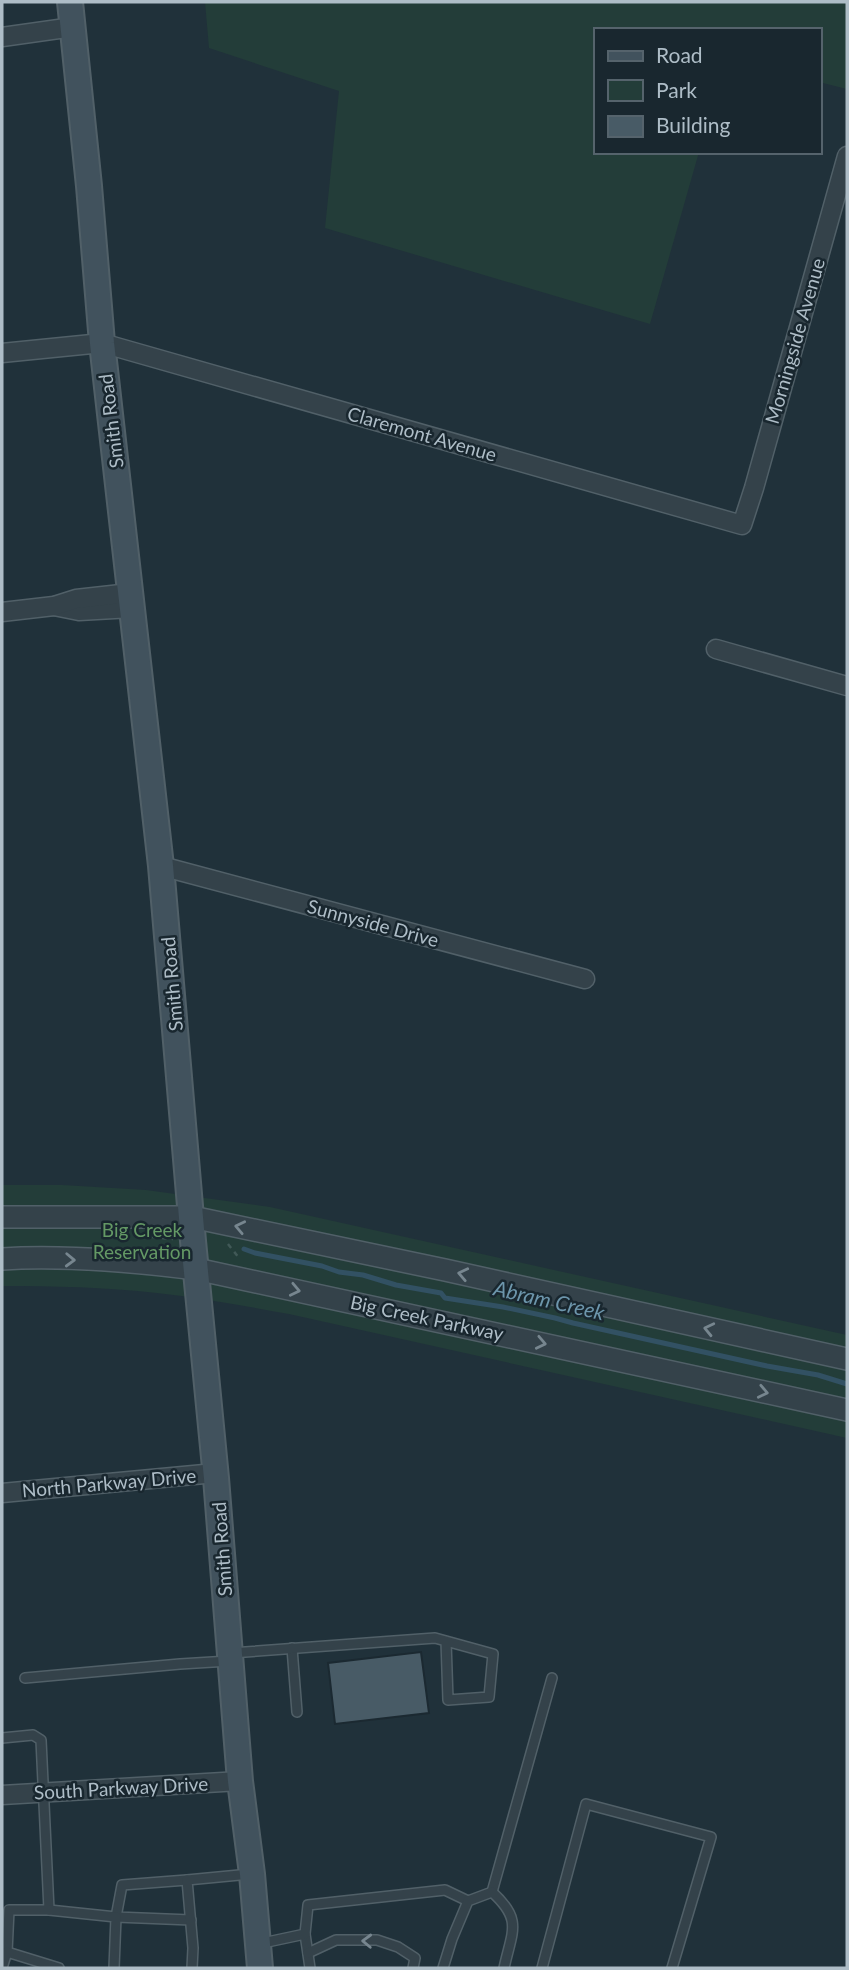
<svg xmlns="http://www.w3.org/2000/svg" width="849" height="1970" viewBox="0 0 849 1970" font-family="Lato,sans-serif">
<style>
.green{fill:#233d39}
.lines{fill:none;stroke-linecap:round;stroke-linejoin:round}
.stream{stroke:#325163;stroke-width:5}
.building{fill:#485b66;stroke:#1b2931;stroke-width:2}
.service-casing{stroke:#516068;stroke-width:12}
.minor-casing{stroke:#516068;stroke-width:21}
.tertiary-casing{stroke:#516068;stroke-width:24}
.secondary-casing{stroke:#516068;stroke-width:28}
.path{stroke:#415957;stroke-width:2.5;stroke-dasharray:5 5;stroke-linecap:butt}
.service{stroke:#34424a;stroke-width:9}
.minor{stroke:#34424a;stroke-width:18}
.tertiary{stroke:#34424a;stroke-width:21}
.secondary{stroke:#41525d;stroke-width:24}
.oneway{stroke:#77868f}
.labels{text-anchor:middle;stroke-width:5;stroke-linejoin:round;paint-order:stroke}
.street-label{font-size:19px;fill:#aebdc7;stroke:#19272f}
.park-label{font-size:19px;fill:#649965;stroke:#19272f}
.water-label{font-size:21px;font-style:italic;fill:#6d96ac;stroke:#19272f}
</style>
<rect width="100%" height="100%" fill="#20313a"/>
<g class="green">
<polygon points="205,2 847,2 847,89 819,82 819,30 595,30 595,152 699,152 650,324 325,228 339,91 209,48"/>
<path d="M 2,1185 L 62,1185 L 146,1190 L 270,1207 L 847,1335 L 847,1438 L 289,1314 C 245,1306 201,1298 157,1293 C 105,1287 54,1286 2,1286 Z"/>
</g>
<g class="lines">
<polyline class="stream" points="244,1249 255,1253 322,1266 339,1272 363,1275 396,1285 441,1293 445,1298 503,1307 555,1318 573,1323 767,1366 818,1375 847,1384"/>
</g>
<polygon class="building" points="421,1652 429,1713 335,1724 328,1663"/>
<g class="lines">
<g class="service-casing">
<g id="service">
<polyline points="292,1648 297,1712"/>
<polyline points="231,1653 435,1638 493,1654 489,1697 448,1700 446,1641"/>
<polyline points="25,1678 180,1664 229,1661"/>
<polyline points="2,1738 33,1735 41,1740 49,1910"/>
<polyline points="187,1880 122,1885 116,1917 191,1920"/>
<polyline points="492,1892 552,1678"/>
<polyline points="305,1934 310,1968"/>
<polyline points="258,1944 305,1934 308,1905 445,1890 468,1901"/>
<polyline points="7,1952 9,1910 49,1910 116,1917 114,1968"/>
<polyline points="308,1953 336,1940 377,1940 398,1947 415,1958 413,1968"/>
<polyline points="2,1968 7,1952 59,1968"/>
<polyline points="192,1968 193,1948 187,1880 250,1874"/>
<path d="M 443,1968 L 452,1939 L 468,1901 L 492,1892 C 523,1920 512,1931 504,1968"/>
<polyline points="542,1968 586,1804 711,1837 672,1968"/>
</g>
</g>
<g class="minor-casing">
<g id="minor">
<polyline points="2,37 73,27"/>
<polyline points="2,353 102,343 742,525 754,488 847,156"/>
<polyline points="54,606 79,611 132,608"/>
<polyline points="2,612 54,606 76,599 130,593"/>
<polyline points="716,649 847,686"/>
<polyline points="161,866 585,979"/>
<polyline points="2,1493 215,1473"/>
<polyline points="2,1795 240,1781"/>
</g>
</g>
<g class="tertiary-casing">
<g id="tertiary">
<polyline points="2,1217 192,1217 445,1270 847,1359"/>
<path d="M 2,1259 C 66,1255 132,1261 196,1269 L 847,1410"/>
</g>
</g>
<g class="secondary-casing">
<polyline id="secondary" points="70,2 89,186 102,343 161,866 193,1241 216,1478 240,1781 252,1874 260,1968"/>
</g>
<g class="path">
<polyline points="152,1237 173,1239"/>
<polyline points="228,1244 239,1258"/>
</g>
<use href="#service" class="service"/>
<use href="#minor" class="minor"/>
<use href="#tertiary" class="tertiary"/>
<use href="#secondary" class="secondary"/>
</g>
<defs><path id="oneway-chevron" d="M-2-3.5L2.5 0L-2 3.5" fill="none" stroke-width="1.6" stroke-linecap="round" stroke-linejoin="round" transform="scale(1.75)"/></defs>
<g class="oneway">
<use href="#oneway-chevron" transform="translate(240 1227) rotate(-168)"/>
<use href="#oneway-chevron" transform="translate(70 1260) rotate(2)"/>
<use href="#oneway-chevron" transform="translate(463 1274) rotate(-168)"/>
<use href="#oneway-chevron" transform="translate(295 1290) rotate(12)"/>
<use href="#oneway-chevron" transform="translate(709 1329) rotate(-167)"/>
<use href="#oneway-chevron" transform="translate(541 1343) rotate(12)"/>
<use href="#oneway-chevron" transform="translate(763 1392) rotate(12)"/>
<use href="#oneway-chevron" transform="translate(367 1941) rotate(-178)"/>
</g>
<g class="labels">
<g class="street-label">
<text transform="translate(795 341) rotate(-74)" y="7">Morningside Avenue</text>
<text transform="translate(111 421) rotate(-97)" y="7">Smith Road</text>
<text transform="translate(422 434) rotate(16)" y="7">Claremont Avenue</text>
<text transform="translate(373 923) rotate(15)" y="7">Sunnyside Drive</text>
<text transform="translate(172 984) rotate(-95)" y="7">Smith Road</text>
<text transform="translate(427 1318) rotate(12)" y="7">Big Creek Parkway</text>
<text transform="translate(109 1483) rotate(-5)" y="7">North Parkway Drive</text>
<text transform="translate(222 1549) rotate(-94)" y="7">Smith Road</text>
<text transform="translate(121 1788) rotate(-3)" y="7">South Parkway Drive</text>
</g>
<g class="park-label">
<text x="142" y="1237">Big Creek<tspan x="142" dy="22">Reservation</tspan></text>
</g>
<g class="water-label">
<text transform="translate(549 1301) rotate(13)" y="7">Abram Creek</text>
</g>
</g>
<rect width="849" height="1970" fill="none" stroke="#aebdc7" stroke-width="7"/>
<rect x="594" y="28" width="228" height="126" fill="#19272f" stroke="#55636c" stroke-width="2"/>
<rect x="608" y="51" width="35" height="10" fill="#41525d" stroke="#55636c" stroke-width="2"/>
<text x="656" y="63" font-size="21" fill="#aebdc7">Road</text>
<rect x="608" y="80" width="35" height="21" fill="#233d39" stroke="#55636c" stroke-width="2"/>
<text x="656" y="98" font-size="21" fill="#aebdc7">Park</text>
<rect x="608" y="116" width="35" height="21" fill="#485b66" stroke="#55636c" stroke-width="2"/>
<text x="656" y="133" font-size="21" fill="#aebdc7">Building</text>
</svg>
